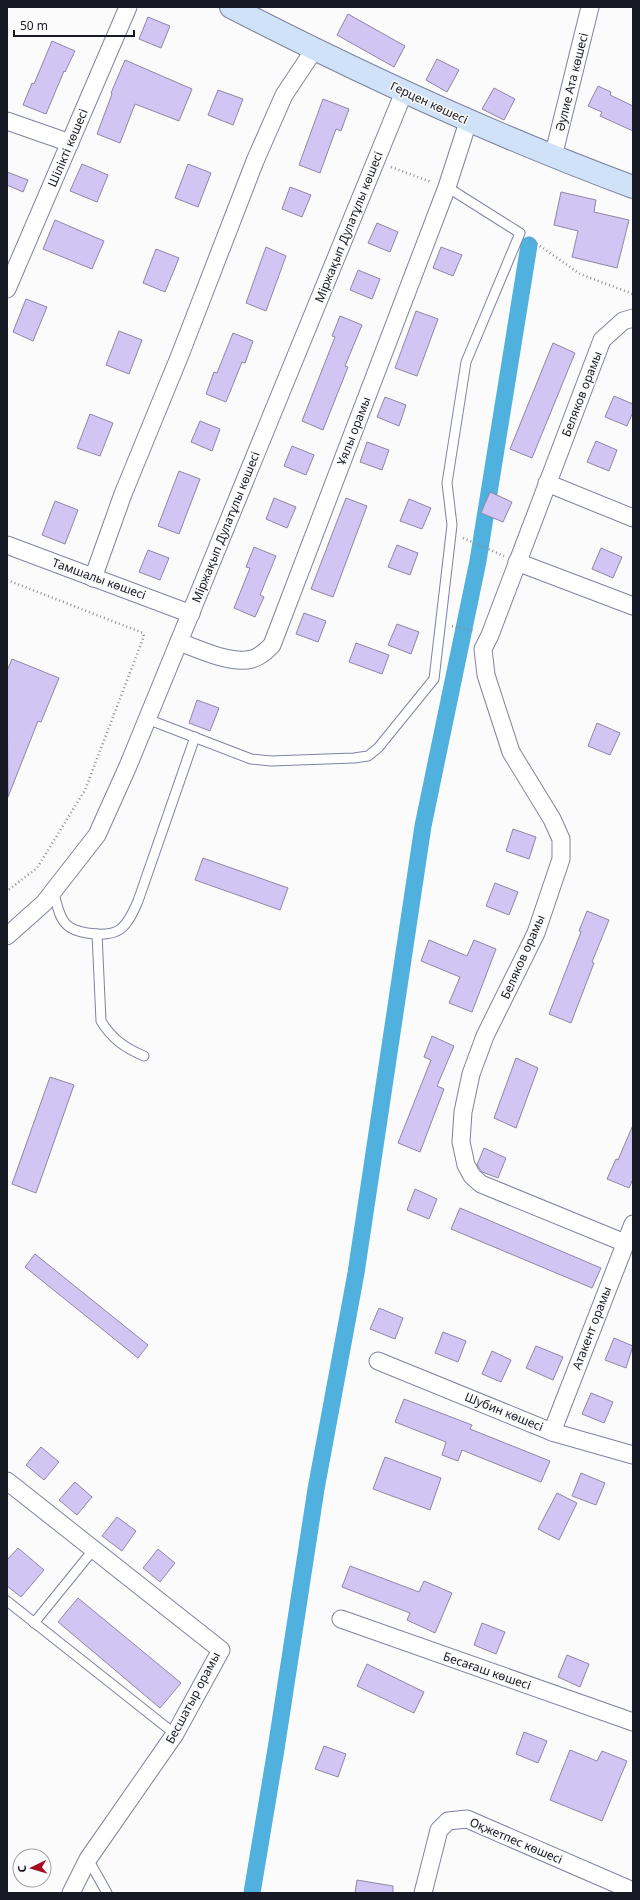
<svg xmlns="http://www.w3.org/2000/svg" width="640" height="1900" viewBox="0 0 640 1900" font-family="'Noto Sans',sans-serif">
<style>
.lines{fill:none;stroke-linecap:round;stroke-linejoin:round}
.canal{stroke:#50b0de;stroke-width:17}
.building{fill:#d1c5f4;stroke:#8f87a4}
.lane-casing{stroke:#7e84a1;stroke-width:11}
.street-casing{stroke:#7e84a1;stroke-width:19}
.secondary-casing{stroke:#7e84a1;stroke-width:24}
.path{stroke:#8d8e93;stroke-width:2.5;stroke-dasharray:1 3;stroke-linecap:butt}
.lane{stroke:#fff;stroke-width:9}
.street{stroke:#fff;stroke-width:17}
.secondary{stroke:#cfe2f8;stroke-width:22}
.labels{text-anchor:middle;stroke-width:3;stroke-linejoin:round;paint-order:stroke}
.street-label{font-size:12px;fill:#171924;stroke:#fbfbfb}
</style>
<rect width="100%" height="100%" fill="#fbfbfb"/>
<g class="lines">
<polyline class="canal" points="252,1893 276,1749 316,1489 356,1273 423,826 478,561 529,245"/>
</g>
<g class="building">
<polygon points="348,14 405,46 394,67 337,35"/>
<polygon points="148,17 170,26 161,48 139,39"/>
<polygon points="52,41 75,51 65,72 64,71 46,114 23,105 32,83 34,84"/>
<polygon points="437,59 459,70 447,92 426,80"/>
<polygon points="125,60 192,89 179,121 135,104 120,143 97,134 112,94 111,93"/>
<polygon points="598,86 611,92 610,95 633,106 633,131 600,116 602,112 588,106"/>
<polygon points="494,88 515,99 504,120 482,109"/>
<polygon points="218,90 243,99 233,125 208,115"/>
<polygon points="323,99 349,109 341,131 336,129 320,173 299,165"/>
<polygon points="82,164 108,175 97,202 70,191"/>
<polygon points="188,164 211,173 198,207 175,198"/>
<polygon points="7,172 28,180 23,192 7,185"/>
<polygon points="290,187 311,195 302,217 282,209"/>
<polygon points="561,192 596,200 594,212 629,220 617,268 572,257 578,231 554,225"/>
<polygon points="55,220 104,241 92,269 43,249"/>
<polygon points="377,223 398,232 390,252 368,243"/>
<polygon points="266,247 286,256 266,311 246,303"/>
<polygon points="441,247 462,255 453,276 433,268"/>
<polygon points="156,249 179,258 165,292 143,283"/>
<polygon points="358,270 380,279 372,299 350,290"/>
<polygon points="26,299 47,307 33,341 13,332"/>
<polygon points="416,311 438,319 417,376 395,368"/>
<polygon points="340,316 362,325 345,366 348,367 323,430 302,421 335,337 332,336"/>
<polygon points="119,331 142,340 129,374 106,365"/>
<polygon points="233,333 253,341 245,363 242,362 226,402 206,394 214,372 217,373"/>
<polygon points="553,343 575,353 532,458 510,449"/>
<polygon points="614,396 633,404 633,412 627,426 605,417"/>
<polygon points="385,397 406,405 399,426 377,417"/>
<polygon points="90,414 113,423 100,456 77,448"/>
<polygon points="200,421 220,429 212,451 191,442"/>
<polygon points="596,441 617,450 609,471 587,462"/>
<polygon points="367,442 389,450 382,470 360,462"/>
<polygon points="292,446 314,455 306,475 284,466"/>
<polygon points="179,471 200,479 179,534 158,526"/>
<polygon points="490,492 512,502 503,522 481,513"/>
<polygon points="274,498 296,507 287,528 266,519"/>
<polygon points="346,498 367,506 333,597 311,589"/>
<polygon points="409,499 431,508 422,529 400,521"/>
<polygon points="55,501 78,510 65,544 42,535"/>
<polygon points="397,545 418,553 410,575 388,567"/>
<polygon points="254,547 276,556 260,595 264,597 255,617 234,608 250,568 246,567"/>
<polygon points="601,548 622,557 613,578 592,569"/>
<polygon points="148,550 169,558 160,580 139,572"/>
<polygon points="304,613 326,621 318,642 296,634"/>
<polygon points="397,624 419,632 411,654 388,645"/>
<polygon points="356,643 389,655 382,674 349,662"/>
<polygon points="12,659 59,678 41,722 38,721 8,797 7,671"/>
<polygon points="197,700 219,708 210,731 189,723"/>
<polygon points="597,723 620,733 610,755 588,746"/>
<polygon points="513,829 536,837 529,859 506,851"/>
<polygon points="203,858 288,888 280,910 195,880"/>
<polygon points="495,883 518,892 509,915 486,906"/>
<polygon points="587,911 609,920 592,962 594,963 571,1023 549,1014 581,932 579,931"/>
<polygon points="429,940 467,956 474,940 496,949 472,1012 449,1003 460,977 421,961"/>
<polygon points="432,1036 454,1046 437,1086 444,1089 420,1152 398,1143 431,1060 424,1057"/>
<polygon points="516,1058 538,1068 516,1128 494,1118"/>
<polygon points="50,1077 74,1085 36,1193 12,1184"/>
<polygon points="633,1125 633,1179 629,1188 607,1179 616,1159 618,1160"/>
<polygon points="484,1148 506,1158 498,1178 482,1172 477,1165"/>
<polygon points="415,1189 437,1199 429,1219 407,1210"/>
<polygon points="460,1208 601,1268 592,1288 451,1229"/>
<polygon points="35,1254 148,1345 138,1358 25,1267"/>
<polygon points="379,1308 403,1318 395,1339 370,1329"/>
<polygon points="443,1332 466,1341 458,1362 435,1353"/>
<polygon points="614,1338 633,1346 626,1368 605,1360"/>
<polygon points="536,1346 563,1357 553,1380 526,1368"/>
<polygon points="492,1351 511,1360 501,1382 482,1374"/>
<polygon points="591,1393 613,1402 604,1423 582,1414"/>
<polygon points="404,1399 472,1425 470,1429 550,1461 541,1482 462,1450 458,1461 442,1455 446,1442 395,1422"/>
<polygon points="41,1447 59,1462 44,1480 26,1465"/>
<polygon points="385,1457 441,1478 430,1510 373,1489"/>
<polygon points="581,1473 605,1483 596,1505 572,1496"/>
<polygon points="75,1482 92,1497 77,1515 59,1500"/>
<polygon points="557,1493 577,1503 559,1540 538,1529"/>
<polygon points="117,1517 136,1531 122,1551 102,1536"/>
<polygon points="18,1548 44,1570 21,1597 7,1586 7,1560"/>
<polygon points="158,1549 175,1563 160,1582 143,1568"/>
<polygon points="350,1566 419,1592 424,1581 452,1593 435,1633 407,1620 410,1613 342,1587"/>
<polygon points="78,1598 181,1683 160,1708 58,1622"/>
<polygon points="482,1623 505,1632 496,1654 474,1645"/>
<polygon points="567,1655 589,1664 580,1687 558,1677"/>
<polygon points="367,1664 424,1692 414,1713 357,1686"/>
<polygon points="524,1732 547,1741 538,1763 516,1754"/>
<polygon points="324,1746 346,1754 338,1777 315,1769"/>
<polygon points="570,1750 597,1761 602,1751 627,1761 602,1821 550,1800"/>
<polygon points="357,1880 393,1886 393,1893 355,1893"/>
</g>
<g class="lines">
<g class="lane-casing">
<g id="lane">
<polyline points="147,719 251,759 271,761 354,758 368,756 378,748 434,679 452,525 447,483 466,362 520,233 447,187"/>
<path d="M 53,891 C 57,902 58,917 67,925 C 72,930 81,932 87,933 C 119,938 126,929 138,901 L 195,737"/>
<path d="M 97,934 L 101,1021 C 112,1039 125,1048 144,1056"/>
<polyline points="7,1601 175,1734"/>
<polyline points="34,1623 94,1549"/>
<polyline points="88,1859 107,1893"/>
</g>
</g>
<g class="street-casing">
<g id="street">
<polyline points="7,121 70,143"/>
<polyline points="553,157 590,7"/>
<polyline points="7,289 128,7"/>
<polyline points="547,483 633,518"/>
<polyline points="7,545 191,614"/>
<polyline points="517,562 633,606"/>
<polyline points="93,578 123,494 180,355 255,161 284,95 314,50"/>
<path d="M 179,642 C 199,649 231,665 252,659 C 260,657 266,651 272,645 L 447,187 L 468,122"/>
<polyline points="7,936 44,903 97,835 128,766 404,92"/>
<polyline points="625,1243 481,1184 472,1176 466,1165 461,1142 463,1112 471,1074 485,1036 536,933 561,859 561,839 552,819 511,752 486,675 483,649 490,635 602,340 623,321 633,318"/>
<polyline points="378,1361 552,1432 633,1455"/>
<polyline points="552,1432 633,1224"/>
<polyline points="7,1481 221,1650 175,1734 88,1859 71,1893"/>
<polyline points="341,1619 633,1722"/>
<polyline points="423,1893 439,1830 448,1821 467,1819 633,1891"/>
</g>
</g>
<g class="secondary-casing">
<path id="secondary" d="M 231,7 C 363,75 493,135 633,187"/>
</g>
<g class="path">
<polyline points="391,167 431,182"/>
<polyline points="530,239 580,274 633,294"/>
<polyline points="463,538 504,556"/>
<polyline points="7,580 143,633 144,636 85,790 37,868 7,891"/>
<polyline points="452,626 474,631"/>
</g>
<use href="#lane" class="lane"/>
<use href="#street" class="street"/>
<use href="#secondary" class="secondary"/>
</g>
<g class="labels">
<g class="street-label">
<text transform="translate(572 82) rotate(-76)" y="4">Әулие Ата көшесі</text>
<text transform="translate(429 103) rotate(25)" y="4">Герцен көшесі</text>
<text transform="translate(68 148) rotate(-67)" y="4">Шілікті көшесі</text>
<text transform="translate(349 227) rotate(-68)" y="4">Міржақып Дулатұлы көшесі</text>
<text transform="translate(582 394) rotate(-69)" y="4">Беляков орамы</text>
<text transform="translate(354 431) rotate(-69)" y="4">Ұялы орамы</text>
<text transform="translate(226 527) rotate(-68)" y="4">Міржақып Дулатұлы көшесі</text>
<text transform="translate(99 579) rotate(20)" y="4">Тамшалы көшесі</text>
<text transform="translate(523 957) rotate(-66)" y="4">Беляков орамы</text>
<text transform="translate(592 1328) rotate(-69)" y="4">Атакент орамы</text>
<text transform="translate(504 1412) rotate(22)" y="4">Шубин көшесі</text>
<text transform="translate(487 1671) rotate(19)" y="4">Бесағаш көшесі</text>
<text transform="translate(193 1698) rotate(-62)" y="4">Бесшатыр орамы</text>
<text transform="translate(516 1841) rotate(23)" y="4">Оқжетпес көшесі</text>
</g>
</g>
<rect width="640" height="1900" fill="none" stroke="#171924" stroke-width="16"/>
<g transform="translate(32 1868) rotate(265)"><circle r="19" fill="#fbfbfb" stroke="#a0a1a5"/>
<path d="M0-3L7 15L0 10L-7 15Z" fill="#a50a22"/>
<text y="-6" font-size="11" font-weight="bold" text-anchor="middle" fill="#171924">С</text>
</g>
<path d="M14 30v6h120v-6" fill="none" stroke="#171924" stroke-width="2"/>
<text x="20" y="30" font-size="12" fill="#171924" stroke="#fbfbfb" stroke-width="3" paint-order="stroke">50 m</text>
</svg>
